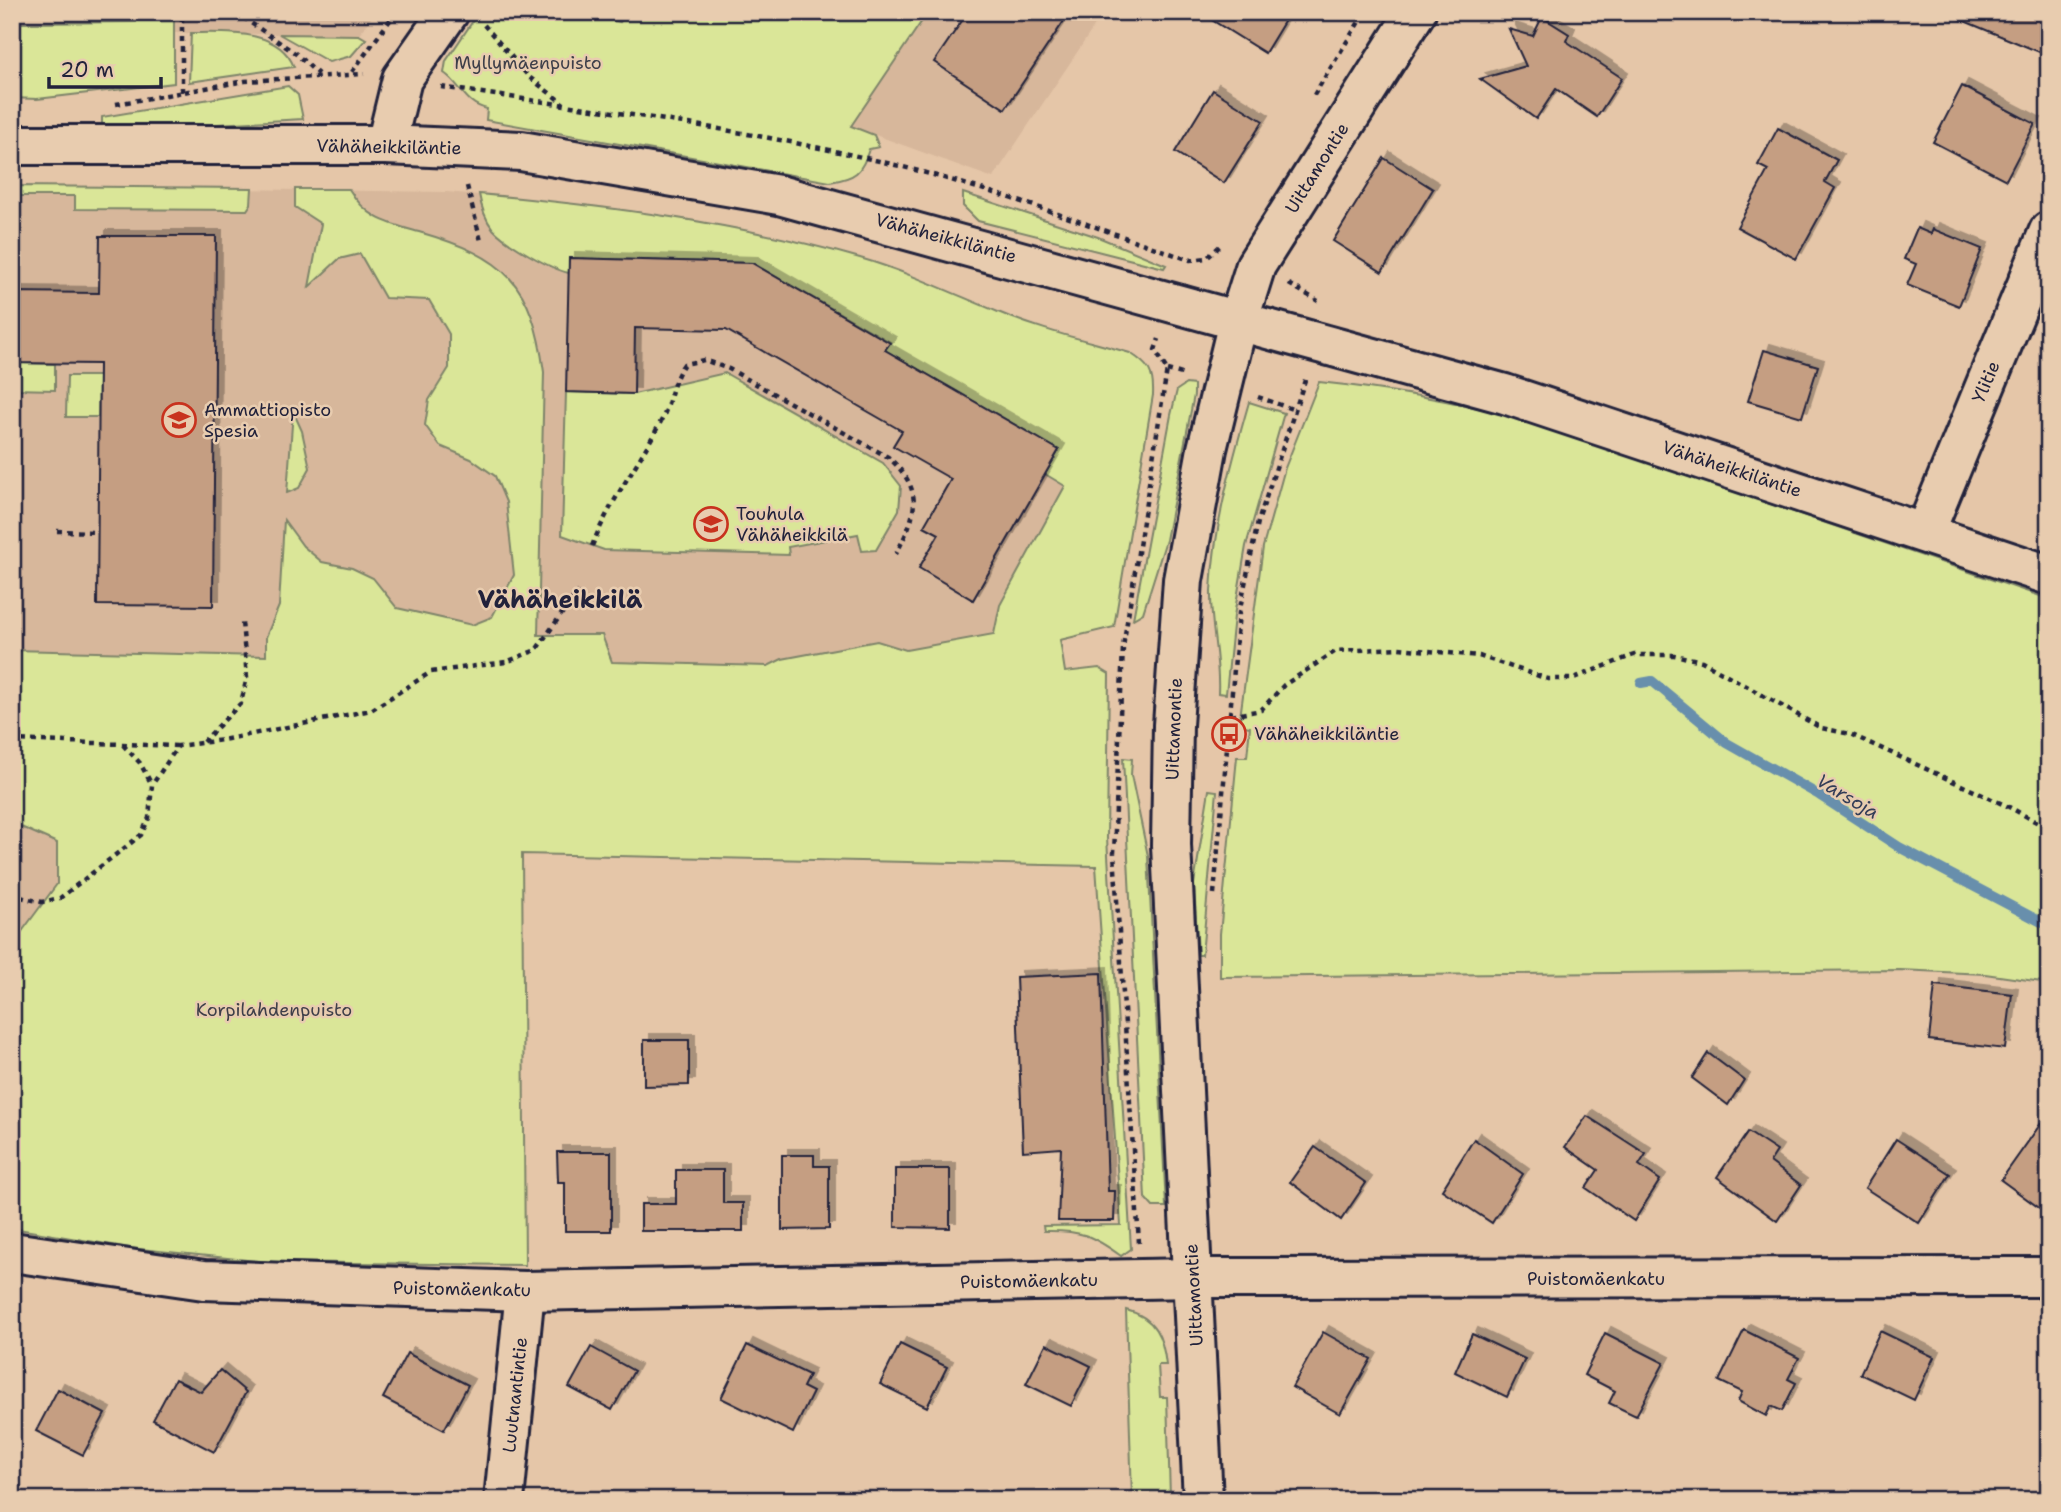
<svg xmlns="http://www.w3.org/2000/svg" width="2061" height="1512" viewBox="0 0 2061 1512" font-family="'Shantell Sans',sans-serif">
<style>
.built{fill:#d7b79b}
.green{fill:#dae698;stroke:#7e846a;stroke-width:2}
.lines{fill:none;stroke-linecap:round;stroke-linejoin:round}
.stream{stroke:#678fac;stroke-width:10}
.building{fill:#c59e82;stroke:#22223b;stroke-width:2;filter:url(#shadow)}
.street-casing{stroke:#22223b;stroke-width:44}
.secondary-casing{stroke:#22223b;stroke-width:44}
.path{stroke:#22223b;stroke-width:4.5;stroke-dasharray:5 5;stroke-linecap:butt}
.street{stroke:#e8ccaf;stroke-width:38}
.secondary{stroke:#e8ccaf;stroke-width:38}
.labels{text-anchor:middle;stroke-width:5;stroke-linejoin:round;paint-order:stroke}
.park-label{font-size:18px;fill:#3e3f49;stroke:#e8ccaf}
.street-label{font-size:18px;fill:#22223b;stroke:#e8ccaf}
.poi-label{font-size:18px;fill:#22223b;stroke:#e8ccaf;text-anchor:start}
.water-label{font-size:19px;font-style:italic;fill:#333d57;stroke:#e8ccaf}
.district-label{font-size:24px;font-weight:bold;fill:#22223b;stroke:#e8ccaf}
</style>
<defs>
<filter id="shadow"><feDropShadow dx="6" dy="-6" stdDeviation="0" flood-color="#0004"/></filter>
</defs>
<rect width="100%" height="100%" fill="#e5c6a8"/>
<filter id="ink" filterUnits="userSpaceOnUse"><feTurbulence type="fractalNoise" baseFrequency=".0143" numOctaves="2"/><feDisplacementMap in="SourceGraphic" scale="14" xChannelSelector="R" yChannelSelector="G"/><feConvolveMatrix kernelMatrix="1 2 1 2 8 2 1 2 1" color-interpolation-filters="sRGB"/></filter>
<g filter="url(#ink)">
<g class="built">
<polygon points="174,12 375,12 359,35 174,33"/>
<polygon points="928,12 1104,12 993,178 851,126"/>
<polygon points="12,186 447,192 601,206 703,221 1094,426 1057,622 873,656 768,666 12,650"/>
<polygon points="12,823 57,843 57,884 12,945"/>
</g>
<g class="green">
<polygon points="137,12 174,12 174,83 37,99 12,98 12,23 136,22"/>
<path d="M 479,12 L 582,12 L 620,22 L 627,12 L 928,12 L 851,126 L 874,135 L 879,147 L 869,149 C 862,173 855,178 830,182 L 486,120 L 487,109 C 464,104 461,84 444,73 L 446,61 Z"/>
<path d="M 191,33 C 224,33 279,28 294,67 L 189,82 Z"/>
<polygon points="279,34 359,35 366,39 351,56 329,62"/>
<polygon points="288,86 298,95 303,119 184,126 102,124 102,117"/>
<polygon points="12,186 252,188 251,204 247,210 75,209 75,196 12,196"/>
<path d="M 295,189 L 349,189 C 367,219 387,223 419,232 C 506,257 532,283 544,372 L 538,635 L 602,635 L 612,662 L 768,666 L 782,659 L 877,641 L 906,650 L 994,634 L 1000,605 L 1065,486 L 1045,474 L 1059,450 L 885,350 L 890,342 L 752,263 L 569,258 L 569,273 C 550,269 506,243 493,229 C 485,219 481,206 479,194 C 608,206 735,222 860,258 C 908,272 952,293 998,312 C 1040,330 1086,340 1130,353 C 1149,365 1154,372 1153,395 L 1114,627 L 1060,640 L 1065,672 L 1099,668 L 1109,674 L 1107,838 L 1131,1249 L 1121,1256 C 1092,1235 1080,1230 1044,1231 L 1043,1226 L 1121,1225 L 1096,866 L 522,854 L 525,1265 L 267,1262 L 130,1248 L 12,1228 L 12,945 L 57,884 L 57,843 L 12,823 L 12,650 L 266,656 L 266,637 L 279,606 L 284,520 L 303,546 L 322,562 L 352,568 L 373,578 L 397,608 L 472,625 L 492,617 L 514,575 L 506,502 L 495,476 L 471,459 L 440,446 L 425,425 L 429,400 L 449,368 L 449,334 L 429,300 L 385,298 L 360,254 L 339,259 L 309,287 L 321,224 L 295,207 Z"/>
<polygon points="963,193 1098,237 1166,265 1164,268 978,221 963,206"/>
<polygon points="12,363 55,364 55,390 12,389"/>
<polygon points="725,373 883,463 901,486 899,510 876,550 862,551 858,534 788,547 789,555 604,550 562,535 566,392 634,394"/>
<polygon points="67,376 99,376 98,417 66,417"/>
<path d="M 1319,382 C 1386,389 1450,400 1515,417 L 2049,599 L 2049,983 L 1985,974 L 1900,970 L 1220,977 L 1220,934 L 1237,757 L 1247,757 L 1250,727 L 1239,725 L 1263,547 L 1285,468 Z"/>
<polygon points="1186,384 1194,385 1194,395 1166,540 1143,613 1133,619 1171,415 1177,390"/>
<path d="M 1249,402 L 1284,413 L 1246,546 L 1234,616 L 1226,694 L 1218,693 C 1220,659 1210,625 1211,591 C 1214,526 1231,465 1249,402 Z"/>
<polygon points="293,411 302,431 310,468 299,488 287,493"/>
<polygon points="1123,758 1132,759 1131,775 1148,856 1166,1207 1153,1207 1145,1198"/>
<polygon points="1209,790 1217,791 1202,955 1198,955 1194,884"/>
<path d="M 1126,1310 C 1155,1317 1163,1337 1166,1365 L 1158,1365 L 1160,1397 L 1167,1397 L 1170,1497 L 1132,1497 Z"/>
</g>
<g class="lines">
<polyline class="stream" points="1641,683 1652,681 1727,743 1819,795 1899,847 2049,926"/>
</g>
<g class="building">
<polygon points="968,12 1070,12 1005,109 934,62"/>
<polygon points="1199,12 1290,12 1265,53"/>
<polygon points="1945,12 2049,12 2049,56 1945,13"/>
<polygon points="1542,17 1569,34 1566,41 1622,78 1597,117 1556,89 1536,119 1480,79 1526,66 1509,29 1533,36"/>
<polygon points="1962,86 2035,124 2006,180 1933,142"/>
<polygon points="1213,90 1263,121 1224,183 1175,152"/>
<polygon points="1778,128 1837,160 1825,182 1835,188 1796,259 1737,227 1768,170 1758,165"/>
<polygon points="1384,158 1433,189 1382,272 1333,241"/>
<polygon points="1917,228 1931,234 1933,229 1982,249 1959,306 1907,285 1916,264 1904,259"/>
<polygon points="100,236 216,236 213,606 97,605 99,364 12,363 12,292 99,293"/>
<polygon points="569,258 752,263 890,343 885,350 1059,450 973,600 919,568 939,534 924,526 951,479 893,446 902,431 726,330 635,328 634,394 566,392"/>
<polygon points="1764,350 1818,366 1802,417 1748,401"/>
<polygon points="1101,973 1108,1191 1115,1191 1114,1221 1058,1221 1061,1148 1023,1151 1016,977"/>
<polygon points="1935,985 2012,994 2005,1049 1929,1040"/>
<polygon points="644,1040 689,1040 689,1085 644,1086"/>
<polygon points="1708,1053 1744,1080 1728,1105 1692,1078"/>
<polygon points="2049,1112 2049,1215 2001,1180"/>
<polygon points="1587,1116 1646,1154 1639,1165 1660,1180 1634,1221 1586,1188 1598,1170 1565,1147"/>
<polygon points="1748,1132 1777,1151 1770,1162 1801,1185 1777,1221 1717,1177"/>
<polygon points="1474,1139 1523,1174 1492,1223 1442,1190"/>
<polygon points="1896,1139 1950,1174 1919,1223 1865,1188"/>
<polygon points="1315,1147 1366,1183 1341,1220 1290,1182"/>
<polygon points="557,1152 611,1152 611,1231 565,1231 565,1182 558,1182"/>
<polygon points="782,1155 814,1155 814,1166 829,1166 829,1229 782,1230"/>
<polygon points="895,1169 950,1169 950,1228 895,1227"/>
<polygon points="676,1170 723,1170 723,1203 743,1203 743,1231 641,1231 641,1204 676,1204"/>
<polygon points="1744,1330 1799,1358 1788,1379 1796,1383 1782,1411 1771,1406 1766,1416 1738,1401 1742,1392 1719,1381"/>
<polygon points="1880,1331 1934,1357 1914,1400 1860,1374"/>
<polygon points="1323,1332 1371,1359 1340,1414 1292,1387"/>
<polygon points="1605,1333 1664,1363 1636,1416 1609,1403 1615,1391 1584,1375"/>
<polygon points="1472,1334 1525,1359 1507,1397 1455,1372"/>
<polygon points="900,1344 947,1367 927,1407 880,1384"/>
<polygon points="1046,1344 1091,1366 1071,1406 1026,1384"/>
<polygon points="747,1345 809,1375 803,1387 813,1392 793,1433 721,1398"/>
<polygon points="591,1347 634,1371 612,1410 569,1387"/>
<polygon points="407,1353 468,1385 444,1430 383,1398"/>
<polygon points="220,1370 246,1392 214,1452 153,1420 175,1379 201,1392"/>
<polygon points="58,1389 105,1414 83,1455 36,1431"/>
</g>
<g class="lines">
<g class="street-casing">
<g id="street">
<polyline points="386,145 402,79 449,12"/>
<polyline points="1925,532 2049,231"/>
<polyline points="12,1252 204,1280 525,1291 1194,1278 2049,1277"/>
<polyline points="504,1500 525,1291"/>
</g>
</g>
<g class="secondary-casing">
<g id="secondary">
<polyline points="12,145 386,145 521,151 779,195 1505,394 2049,575"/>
<polyline points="1203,1500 1171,845 1173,725 1183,580 1207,449 1238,322 1256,265 1416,12"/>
</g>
</g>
<g class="path">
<polyline points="235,12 295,53 318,74"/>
<polyline points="484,25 529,77 564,104"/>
<polyline points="352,72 396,12"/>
<path d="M 441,87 C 583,108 726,126 866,158 C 977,183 1083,223 1190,260 L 1207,258 L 1221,245"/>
<polyline points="182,92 182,12"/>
<polyline points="1314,95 1365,12"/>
<polyline points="116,104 245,81 364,74"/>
<polyline points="467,186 481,241"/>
<polyline points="1289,284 1318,301"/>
<polyline points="1167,370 1186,375"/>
<polyline points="1258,397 1295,410"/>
<polyline points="57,531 97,532"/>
<path d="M 592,546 C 610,501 638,465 660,423 C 671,404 671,382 684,364 L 704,360 L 729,369 L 888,457 C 925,490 917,514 896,554"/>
<polyline points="1231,716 1261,710 1284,685 1336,651 1399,648 1479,656 1548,679 1571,679 1634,655 1674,655 1702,661 1821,728 1850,734 2009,807 2049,829"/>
<polyline points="12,740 177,746"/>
<polyline points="203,742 241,703 247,677 242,622"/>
<polyline points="123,745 140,763 152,785"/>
<polyline points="1214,894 1239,613 1258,522 1306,377"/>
<polyline points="20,897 42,902 60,898 141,835 149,818 152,785 178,746 223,740 371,710 431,672 506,662 536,650 578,591"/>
<polyline points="1139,1243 1114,853 1123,647 1167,370 1155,350 1159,339"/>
</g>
<use href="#street" class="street"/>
<use href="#secondary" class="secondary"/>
</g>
</g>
<defs>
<g id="school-ring" transform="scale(1.75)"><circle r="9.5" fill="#e8ccaf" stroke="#c8321e" stroke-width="1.5"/><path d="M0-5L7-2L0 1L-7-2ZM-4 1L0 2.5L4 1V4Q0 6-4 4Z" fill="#c8321e"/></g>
<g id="bus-ring" transform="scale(1.75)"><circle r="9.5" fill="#e8ccaf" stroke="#c8321e" stroke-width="1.5"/><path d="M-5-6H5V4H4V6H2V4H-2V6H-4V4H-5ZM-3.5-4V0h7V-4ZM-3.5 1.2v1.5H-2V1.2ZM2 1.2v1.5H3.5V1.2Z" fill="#c8321e"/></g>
</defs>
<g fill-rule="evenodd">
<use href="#school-ring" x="179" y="420"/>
<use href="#school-ring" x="711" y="524"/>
<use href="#bus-ring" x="1229" y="734"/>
</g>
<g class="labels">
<g class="park-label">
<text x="528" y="69">Myllymäenpuisto</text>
<text x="274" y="1016">Korpilahdenpuisto</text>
</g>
<g class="street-label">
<text transform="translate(389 147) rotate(1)" y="6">Vähäheikkiläntie</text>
<text transform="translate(1317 168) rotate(-58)" y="6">Uittamontie</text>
<text transform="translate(946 238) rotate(15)" y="6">Vähäheikkiläntie</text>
<text transform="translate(1986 382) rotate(-67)" y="6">Ylitie</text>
<text transform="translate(1732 469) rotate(18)" y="6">Vähäheikkiläntie</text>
<text transform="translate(1174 729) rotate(-88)" y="6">Uittamontie</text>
<text x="1596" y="1285">Puistomäenkatu</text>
<text transform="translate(1029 1281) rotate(-1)" y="6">Puistomäenkatu</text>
<text transform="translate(462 1289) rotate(1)" y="6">Puistomäenkatu</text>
<text transform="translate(1194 1295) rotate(-93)" y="6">Uittamontie</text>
<text transform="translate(515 1395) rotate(-84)" y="6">Luutnantintie</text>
</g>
<g class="poi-label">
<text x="204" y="416">Ammattiopisto<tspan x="204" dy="21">Spesia</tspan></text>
<text x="736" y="520">Touhula<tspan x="736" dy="21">Vähäheikkilä</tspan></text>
<text x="1254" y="740">Vähäheikkiläntie</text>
</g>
<g class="water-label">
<text transform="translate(1848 796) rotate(31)" y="7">Varsoja</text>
</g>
<g class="district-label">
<text x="560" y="608">Vähäheikkilä</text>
</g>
</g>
<rect width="2061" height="1512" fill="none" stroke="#e8ccaf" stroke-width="42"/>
<rect x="21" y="21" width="2019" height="1470" fill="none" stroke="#22223b" stroke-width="2.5" filter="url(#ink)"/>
<path d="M49 77v10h112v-10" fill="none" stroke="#22223b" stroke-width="3.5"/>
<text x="60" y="77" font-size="21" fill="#22223b" stroke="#e8ccaf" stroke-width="5" paint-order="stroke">20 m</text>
</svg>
